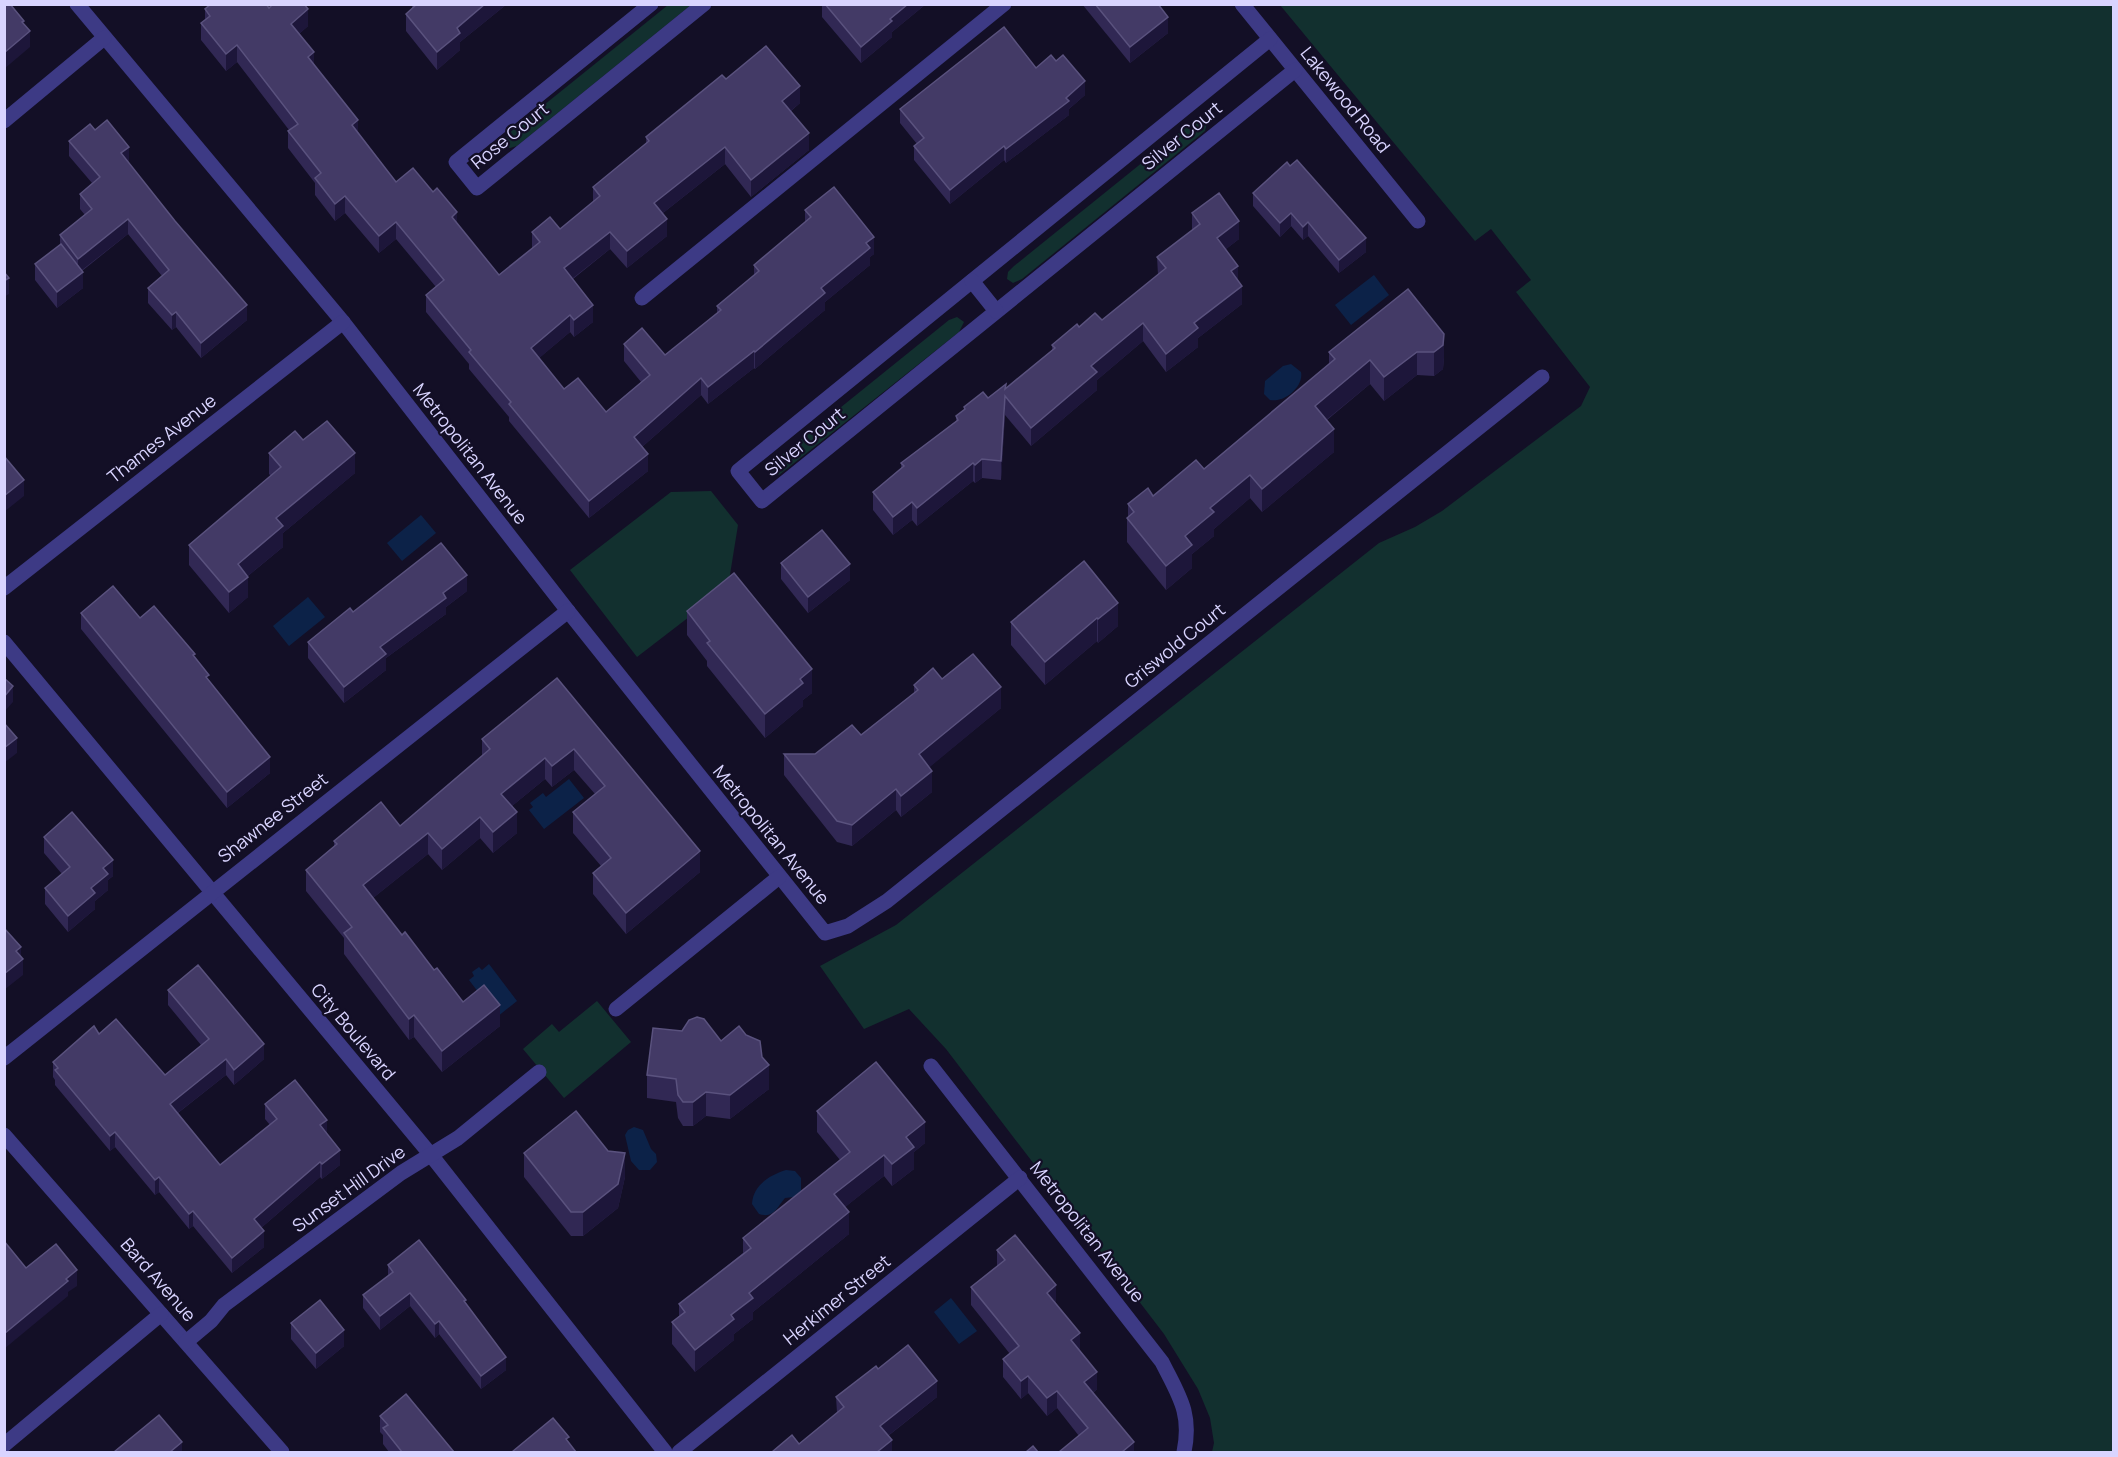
<svg xmlns="http://www.w3.org/2000/svg" width="2118" height="1457" viewBox="0 0 2118 1457" font-family="Manrope,sans-serif">
<style>
.green{fill:#12302f}
.water{fill:#0c2248}
.lines{fill:none;stroke-linecap:round;stroke-linejoin:round}
.minor{stroke:#3d3a85;stroke-width:15}
.wall{fill:#312854}
.shaded-wall{fill:#1d163a}
.building{fill:#433a66;stroke:#5a527e;stroke-width:1.5}
.labels{text-anchor:middle;stroke-width:4.5;stroke-linejoin:round;paint-order:stroke}
.street-label{font-size:18px;fill:#d9d4ff;stroke:#130f26}
</style>
<rect width="100%" height="100%" fill="#130f26"/>
<g class="green">
<polygon points="668,5 691,5 517,146 510,148 507,147 505,139 508,134"/>
<polygon points="1280,5 2113,5 2113,1452 1212,1452 1214,1443 1210,1418 1198,1389 1164,1334 946,1049 909,1009 864,1029 820,966 896,925 1379,543 1415,527 1442,511 1581,406 1590,387 1516,292 1531,280 1491,229 1475,241"/>
<polygon points="1202,118 1207,123 1205,131 1022,279 1013,283 1007,279 1008,272 1014,266 1195,120"/>
<polygon points="957,317 964,322 959,332 779,475 771,474 769,468 773,462 949,320"/>
<polygon points="711,491 738,525 728,587 637,657 570,570 671,492"/>
<polygon points="597,1001 631,1042 564,1098 523,1049 552,1024 559,1032"/>
</g>
<g class="water">
<polygon points="1374,275 1389,295 1351,325 1335,305"/>
<path d="M 1291,364 L 1301,372 C 1304,387 1284,403 1270,400 L 1264,394 L 1265,381 L 1283,366 Z"/>
<polygon points="421,515 436,533 402,561 387,543"/>
<polygon points="308,597 325,617 289,646 273,626"/>
<polygon points="569,779 584,798 544,829 529,810 533,807 530,803 543,793 546,797"/>
<polygon points="489,964 517,1001 497,1017 469,980 474,976 472,972 479,967 482,970"/>
<polygon points="634,1127 643,1130 651,1149 656,1154 657,1162 650,1170 639,1170 631,1161 625,1135 628,1130"/>
<path d="M 786,1170 L 795,1171 L 801,1178 L 801,1191 L 794,1197 L 785,1198 C 777,1207 774,1219 759,1214 L 752,1204 C 753,1185 770,1175 786,1170 Z"/>
<polygon points="951,1298 977,1331 959,1344 934,1312"/>
</g>
<g class="lines">
<g class="minor">
<polyline points="77,4 343,322 568,611 825,933 848,926 887,901 1542,377"/>
<polyline points="651,4 456,162 477,188 704,4"/>
<polyline points="1242,4 1418,221"/>
<polyline points="1270,39 738,471 762,501 1295,70"/>
<polyline points="4,121 104,38"/>
<polyline points="972,281 996,311"/>
<polyline points="642,298 1004,4"/>
<polyline points="4,588 343,322"/>
<polyline points="4,642 431,1155 665,1452"/>
<polyline points="616,1009 779,877"/>
<polyline points="4,1058 568,611"/>
<path d="M 931,1066 L 1162,1362 C 1179,1396 1192,1413 1184,1452"/>
<polyline points="4,1135 282,1452"/>
<polyline points="186,1342 211,1321 224,1305 401,1173 458,1138 539,1072"/>
<polyline points="4,1445 161,1314"/>
<polyline points="679,1452 1020,1178"/>
</g>
</g>
<g class="wall">
<polygon points="412,4 507,4 460,42 460,50 437,70 406,31 406,14 412,8"/>
<polygon points="822,4 926,4 892,32 892,37 861,63 822,17"/>
<polygon points="1082,4 1158,4 1168,33 1130,63"/>
<polygon points="269,8 308,26 299,34 314,65 358,132 396,182 457,223 499,275 532,249 532,232 560,229 593,202 593,187 646,143 646,137 726,79 800,103 791,111 809,150 751,197 725,164 663,213 667,236 627,268 610,249 573,279 593,322 574,337 570,332 539,358 564,389 606,412 641,382 624,361 624,344 665,355 717,314 717,306 754,275 754,265 805,222 805,210 874,254 870,257 870,265 825,302 825,310 755,369 754,368 708,404 701,395 642,447 648,471 589,518 509,421 509,417 469,369 469,364 426,312 426,295 436,287 396,239 379,253 345,213 335,221 315,195 315,183 288,148 288,131 289,130 237,62 226,71 201,40 201,23 205,20 205,9"/>
<polygon points="1036,68 1085,95 1069,109 1069,115 1006,163 1004,160 950,204 914,160 914,146 917,144 900,123 900,109"/>
<polygon points="95,130 129,162 128,162 247,320 201,358 176,327 172,330 148,303 148,288 162,276 128,234 82,271 83,288 57,308 35,280 35,264 60,245 60,235 85,215 80,209 80,194 92,183 69,156 69,141"/>
<polygon points="1253,193 1366,252 1339,273 1308,236 1303,240 1291,226 1280,237 1253,206"/>
<polygon points="1192,213 1239,239 1226,249 1238,281 1242,304 1198,338 1198,347 1166,372 1143,341 1097,380 1097,390 1031,446 1005,415 1001,480 982,478 975,483 973,481 917,526 912,520 893,535 873,510 873,492 901,469 901,463 956,421 956,416 964,410 964,407 988,398 1006,388 1052,350 1052,345 1079,327 1102,320 1158,275 1157,257 1192,231"/>
<polygon points="1444,334 1444,357 1443,369 1434,376 1417,375 1384,401 1370,384 1327,420 1334,452 1262,512 1250,498 1214,529 1214,536 1192,554 1192,568 1166,590 1127,542 1127,518 1128,517 1128,504 1153,496 1204,469 1329,364 1329,352"/>
<polygon points="303,440 355,473 283,533 283,547 248,576 248,597 229,613 189,565 189,545 271,476 269,474 269,453"/>
<polygon points="1084,561 1118,626 1098,643 1097,641 1045,685 1011,645 1011,622"/>
<polygon points="781,563 850,580 808,613 781,579"/>
<polygon points="467,591 446,607 446,614 386,658 386,670 344,703 308,658 308,642 353,612"/>
<polygon points="687,611 812,693 803,700 803,706 765,738 707,666 707,661 687,635"/>
<polygon points="81,613 140,618 195,657 209,681 270,773 227,808 81,629"/>
<polygon points="557,678 700,872 626,934 593,894 593,873 601,866 573,833 573,812 595,794 574,770 552,787 545,779 512,806 517,833 493,853 480,838 442,870 428,854 373,898 402,935 463,1002 500,1026 442,1072 414,1037 409,1040 344,954 344,938 306,891 306,870 334,847 334,841 400,826 482,756 482,739"/>
<polygon points="942,679 1001,708 929,767 932,792 901,817 896,810 852,846 837,842 784,775 784,754 815,754 861,735 914,693 914,685"/>
<polygon points="44,837 113,876 108,880 108,890 95,901 95,909 68,932 45,904 45,888 62,874 44,853"/>
<polygon points="168,990 264,1059 234,1085 226,1075 178,1113 220,1165 270,1125 265,1119 265,1104 327,1134 340,1165 322,1179 320,1177 261,1228 264,1247 232,1273 193,1226 189,1229 159,1192 155,1195 115,1147 110,1151 55,1085 55,1080 53,1077 53,1062 99,1034 165,1075 201,1045 168,1005"/>
<polygon points="682,1031 721,1041 762,1057 769,1089 730,1119 706,1116 693,1126 683,1126 678,1118 676,1102 647,1098 647,1075"/>
<polygon points="817,1111 925,1143 914,1152 914,1169 892,1186 884,1176 845,1207 849,1234 753,1312 753,1319 734,1334 734,1340 695,1372 672,1344 672,1322 679,1316 679,1304 743,1253 743,1238 840,1160 817,1132"/>
<polygon points="524,1153 625,1177 618,1208 583,1236 571,1236 524,1177"/>
<polygon points="997,1250 1056,1303 1055,1304 1080,1351 1097,1389 1093,1393 1134,1452 1079,1436 1057,1408 1047,1416 1028,1393 1021,1399 1003,1377 1003,1359 1010,1354 971,1305 971,1287 997,1266"/>
<polygon points="388,1265 466,1303 506,1370 481,1389 439,1334 435,1338 410,1306 380,1330 363,1308 363,1295 388,1276"/>
<polygon points="291,1323 344,1346 316,1369 291,1339"/>
<polygon points="878,1369 937,1397 888,1436 892,1452 799,1444 837,1413 836,1397"/>
<polygon points="380,1416 454,1452 389,1452 383,1444 383,1435 380,1432"/>
</g>
<g class="shaded-wall">
<polygon points="485,4 507,4 460,42 460,50 437,70 437,52 457,28"/>
<polygon points="908,4 926,4 892,32 892,37 861,63 861,47 890,19"/>
<polygon points="308,9 308,26 291,41 291,24"/>
<polygon points="1168,17 1168,33 1130,63 1130,47"/>
<polygon points="24,21 24,36 30,31 30,47 4,69 4,53 22,22"/>
<polygon points="237,45 237,62 226,71 226,54"/>
<polygon points="314,52 314,69 308,57"/>
<polygon points="1085,81 1085,95 1069,109 1069,115 1006,163 1006,149"/>
<polygon points="800,86 800,103 782,118 782,101"/>
<polygon points="358,120 358,137 352,125"/>
<polygon points="809,133 809,150 751,197 751,180"/>
<polygon points="1004,146 1004,160 950,204 950,190"/>
<polygon points="129,147 129,162 121,168 121,153"/>
<polygon points="725,147 725,164 654,220 654,203"/>
<polygon points="345,196 345,213 335,221 335,204"/>
<polygon points="457,212 457,229 452,217"/>
<polygon points="1291,213 1291,226 1280,237 1280,223"/>
<polygon points="128,219 128,234 78,273 78,259"/>
<polygon points="667,219 667,236 627,268 627,251"/>
<polygon points="1239,221 1239,239 1217,256 1217,238"/>
<polygon points="396,222 396,239 379,253 379,236"/>
<polygon points="1308,222 1308,236 1303,240 1303,227"/>
<polygon points="610,232 610,249 564,285 564,268"/>
<polygon points="874,237 874,254 870,257 870,265 825,302 825,310 755,369 755,352 866,243"/>
<polygon points="1366,238 1366,252 1339,273 1339,260"/>
<polygon points="1238,266 1238,284 1231,271"/>
<polygon points="83,272 83,288 57,308 57,292"/>
<polygon points="9,278 9,294 4,297 4,281"/>
<polygon points="1242,286 1242,304 1198,338 1198,347 1166,372 1166,354 1194,323"/>
<polygon points="247,305 247,320 201,358 201,343"/>
<polygon points="593,305 593,322 574,337 574,320"/>
<polygon points="176,312 176,327 172,330 172,315"/>
<polygon points="570,315 570,332 531,365 531,348"/>
<polygon points="1143,323 1143,341 1097,380 1097,390 1031,446 1031,428 1091,366"/>
<polygon points="1444,334 1444,357 1443,369 1434,376 1434,352"/>
<polygon points="754,351 754,368 708,404 708,387"/>
<polygon points="1417,352 1417,375 1384,401 1384,377"/>
<polygon points="1370,360 1370,384 1315,429 1315,406"/>
<polygon points="701,378 701,395 634,454 634,437"/>
<polygon points="1005,396 1005,415 1001,480 1001,461"/>
<polygon points="1334,429 1334,452 1262,512 1262,489"/>
<polygon points="355,453 355,473 283,533 283,547 238,584 238,564 276,518"/>
<polygon points="648,454 648,471 589,518 589,501"/>
<polygon points="982,459 982,478 975,483 975,465"/>
<polygon points="973,463 973,481 917,526 917,508"/>
<polygon points="1250,475 1250,498 1214,529 1214,536 1192,554 1192,568 1166,590 1166,566 1185,536 1210,508"/>
<polygon points="24,480 24,496 4,512 4,496"/>
<polygon points="912,502 912,520 893,535 893,517"/>
<polygon points="850,564 850,580 808,613 808,597"/>
<polygon points="467,575 467,591 446,607 446,614 386,658 386,670 344,703 344,687 380,647 443,593"/>
<polygon points="248,577 248,597 229,613 229,592"/>
<polygon points="1118,603 1118,626 1098,643 1098,619"/>
<polygon points="1097,618 1097,641 1045,685 1045,662"/>
<polygon points="812,669 812,693 803,700 803,706 765,738 765,714 800,679"/>
<polygon points="13,686 13,702 4,712 4,697"/>
<polygon points="1001,687 1001,708 919,776 919,754"/>
<polygon points="17,738 17,753 4,763 4,748"/>
<polygon points="574,749 574,770 552,787 552,766"/>
<polygon points="270,757 270,773 227,808 227,792"/>
<polygon points="545,758 545,779 501,815 501,794"/>
<polygon points="932,771 932,792 901,817 901,796"/>
<polygon points="896,789 896,810 852,846 852,825"/>
<polygon points="517,812 517,833 493,853 493,832"/>
<polygon points="480,817 480,838 442,870 442,849"/>
<polygon points="428,833 428,854 363,906 363,885"/>
<polygon points="700,851 700,872 626,934 626,913"/>
<polygon points="113,860 113,876 108,880 108,890 95,901 95,909 68,932 68,916 91,888 103,868"/>
<polygon points="21,947 21,961 23,959 23,975 4,990 4,974 16,951"/>
<polygon points="500,1005 500,1026 442,1072 442,1051"/>
<polygon points="414,1015 414,1037 409,1040 409,1019"/>
<polygon points="264,1044 264,1059 234,1085 234,1070"/>
<polygon points="226,1059 226,1075 170,1119 170,1104"/>
<polygon points="769,1065 769,1089 730,1119 730,1095"/>
<polygon points="706,1092 706,1116 693,1126 693,1102"/>
<polygon points="327,1120 327,1135 320,1125"/>
<polygon points="925,1122 925,1143 914,1152 914,1169 892,1186 892,1164 906,1137"/>
<polygon points="115,1132 115,1147 110,1151 110,1136"/>
<polygon points="340,1150 340,1165 322,1179 322,1164"/>
<polygon points="625,1153 625,1177 618,1208 583,1236 583,1212"/>
<polygon points="884,1155 884,1176 834,1216 834,1194"/>
<polygon points="320,1162 320,1177 254,1234 254,1219"/>
<polygon points="159,1177 159,1192 155,1195 155,1180"/>
<polygon points="193,1211 193,1226 189,1229 189,1214"/>
<polygon points="849,1212 849,1234 753,1312 753,1319 734,1334 734,1340 695,1372 695,1350 731,1315 749,1293"/>
<polygon points="264,1231 264,1247 232,1273 232,1258"/>
<polygon points="77,1270 77,1286 68,1292 68,1296 4,1349 4,1334 66,1279"/>
<polygon points="1056,1285 1056,1303 1047,1311 1047,1293"/>
<polygon points="410,1293 410,1306 380,1330 380,1316"/>
<polygon points="439,1321 439,1334 435,1338 435,1324"/>
<polygon points="344,1330 344,1346 316,1369 316,1353"/>
<polygon points="1080,1333 1080,1351 1071,1340"/>
<polygon points="506,1357 506,1370 481,1389 481,1376"/>
<polygon points="1097,1372 1097,1389 1084,1400 1084,1382"/>
<polygon points="1028,1376 1028,1393 1021,1399 1021,1381"/>
<polygon points="937,1381 937,1397 880,1442 880,1426"/>
<polygon points="1057,1391 1057,1408 1047,1416 1047,1398"/>
<polygon points="892,1440 892,1452 877,1452"/>
<polygon points="182,1442 182,1452 170,1452"/>
<polygon points="1134,1442 1134,1452 1122,1452"/>
</g>
<g class="building">
<polygon points="4,4 10,4 24,21 22,22 30,31 4,53"/>
<polygon points="211,4 266,4 269,8 273,4 304,4 308,9 291,24 314,52 308,57 358,120 352,125 396,182 413,168 433,192 437,188 457,212 452,217 499,275 540,242 532,232 550,217 560,229 600,196 593,187 649,141 646,137 722,75 726,79 766,46 800,86 782,101 809,133 751,180 725,147 654,203 667,219 627,251 610,232 564,268 593,305 574,320 570,315 531,348 564,389 578,378 606,412 650,375 624,344 642,328 665,355 721,310 717,306 759,271 754,265 811,217 805,210 834,187 874,237 866,243 870,248 821,288 825,293 755,352 754,351 708,387 701,378 634,437 648,454 589,501 509,404 511,402 469,352 471,350 426,295 444,280 396,222 379,236 345,196 335,204 315,178 321,173 288,131 298,124 237,45 226,54 201,23 210,16 205,9"/>
<polygon points="417,4 485,4 457,28 460,33 437,52 406,14"/>
<polygon points="825,4 908,4 890,19 892,21 861,47"/>
<polygon points="1095,4 1158,4 1168,17 1130,47"/>
<polygon points="1004,27 1036,68 1051,55 1056,61 1063,55 1085,81 1066,98 1069,101 1006,149 1004,146 950,190 914,146 924,138 900,109"/>
<polygon points="107,120 129,147 121,153 175,221 247,305 201,343 176,312 172,315 148,288 169,270 128,219 78,259 60,235 92,209 80,194 100,177 69,141 90,124 95,130"/>
<polygon points="1297,160 1366,238 1339,260 1308,222 1303,227 1291,213 1280,223 1253,193 1287,162 1290,166"/>
<polygon points="1219,193 1239,221 1217,238 1238,266 1231,271 1242,286 1194,323 1198,328 1166,354 1143,323 1091,366 1097,372 1031,428 1005,396 1001,461 982,459 975,465 973,463 917,508 912,502 893,517 873,492 904,466 901,463 958,420 956,416 965,409 964,407 983,392 988,398 1006,384 1005,389 1055,348 1052,345 1077,324 1079,327 1095,313 1102,320 1166,268 1157,257 1200,224 1192,213"/>
<polygon points="61,244 83,272 57,292 35,264"/>
<polygon points="4,272 9,278 4,281"/>
<polygon points="1408,289 1444,334 1443,345 1434,352 1417,352 1384,377 1370,360 1315,406 1334,429 1262,489 1250,475 1210,508 1214,512 1185,536 1192,545 1166,566 1127,518 1134,512 1128,504 1148,488 1153,496 1196,460 1204,469 1335,359 1329,352"/>
<polygon points="327,421 355,453 276,518 283,526 238,564 248,577 229,592 189,545 281,467 269,453 295,431 303,440"/>
<polygon points="4,456 24,480 4,496"/>
<polygon points="822,530 850,564 808,597 781,563"/>
<polygon points="441,543 467,575 443,593 446,598 380,647 386,654 344,687 308,642 350,608 353,612"/>
<polygon points="1084,561 1118,603 1098,619 1097,618 1045,662 1011,622"/>
<polygon points="734,573 812,669 800,679 803,683 765,714 707,643 710,641 687,611"/>
<polygon points="113,586 140,618 154,606 195,654 193,655 209,675 206,677 270,757 227,792 81,613"/>
<polygon points="973,654 1001,687 919,754 932,771 901,796 896,789 852,825 837,821 784,754 815,754 852,725 861,735 918,690 914,685 933,668 942,679"/>
<polygon points="4,678 13,686 4,697"/>
<polygon points="557,678 700,851 626,913 593,873 611,858 573,812 605,786 574,749 552,766 545,758 501,794 517,812 493,832 480,817 442,849 428,833 363,885 402,935 405,932 434,970 437,968 463,1002 484,985 500,1005 442,1051 414,1015 409,1019 344,933 352,927 306,870 337,844 334,841 381,802 400,826 490,749 482,739"/>
<polygon points="4,723 17,738 4,748"/>
<polygon points="72,812 113,860 103,868 108,874 91,888 95,893 68,916 45,888 70,867 44,837"/>
<polygon points="4,928 21,947 16,951 23,959 4,974"/>
<polygon points="198,965 264,1044 234,1070 226,1059 170,1104 220,1165 277,1119 265,1104 295,1080 327,1120 320,1125 340,1150 322,1164 320,1162 254,1219 264,1231 232,1258 193,1211 189,1214 159,1177 155,1180 115,1132 110,1136 55,1070 58,1068 53,1062 94,1026 99,1034 116,1019 165,1075 209,1039 168,990"/>
<polygon points="697,1017 704,1019 721,1041 739,1026 746,1035 760,1041 762,1057 769,1065 730,1095 706,1092 693,1102 683,1102 678,1095 676,1079 647,1075 653,1028 682,1031 689,1020"/>
<polygon points="876,1062 925,1122 906,1137 914,1147 892,1164 884,1155 834,1194 849,1212 749,1293 753,1298 731,1315 734,1319 695,1350 672,1322 685,1312 679,1304 751,1248 743,1238 850,1152 817,1111"/>
<polygon points="576,1111 608,1151 625,1153 618,1184 583,1212 571,1212 524,1153"/>
<polygon points="1015,1235 1056,1285 1047,1293 1080,1333 1071,1340 1097,1372 1084,1382 1134,1442 1122,1452 1059,1452 1088,1428 1057,1391 1047,1398 1028,1376 1021,1381 1003,1359 1019,1346 971,1287 1005,1260 997,1250"/>
<polygon points="419,1240 466,1300 464,1301 506,1357 481,1376 439,1321 435,1324 410,1293 380,1316 363,1295 393,1272 388,1265"/>
<polygon points="4,1241 26,1268 56,1244 77,1270 66,1279 68,1281 4,1334"/>
<polygon points="320,1300 344,1330 316,1353 291,1323"/>
<polygon points="908,1345 937,1381 880,1426 892,1440 877,1452 772,1452 792,1435 799,1444 844,1407 836,1397 876,1366 878,1369"/>
<polygon points="406,1394 454,1452 402,1452 383,1428 388,1425 380,1416"/>
<polygon points="159,1415 182,1442 170,1452 114,1452"/>
<polygon points="553,1418 569,1437 566,1439 576,1452 512,1452"/>
<polygon points="1033,1446 1038,1452 1026,1452"/>
</g>
<g class="labels">
<g class="street-label">
<text transform="translate(1345 100) rotate(51)" y="6">Lakewood Road</text>
<text transform="translate(510 136) rotate(-39)" y="6">Rose Court</text>
<text transform="translate(1182 136) rotate(-39)" y="6">Silver Court</text>
<text transform="translate(162 439) rotate(-38)" y="6">Thames Avenue</text>
<text transform="translate(805 442) rotate(-39)" y="6">Silver Court</text>
<text transform="translate(470 454) rotate(52)" y="6">Metropolitan Avenue</text>
<text transform="translate(1175 646) rotate(-39)" y="6">Griswold Court</text>
<text transform="translate(273 818) rotate(-38)" y="6">Shawnee Street</text>
<text transform="translate(771 835) rotate(51)" y="6">Metropolitan Avenue</text>
<text transform="translate(353 1032) rotate(50)" y="6">City Boulevard</text>
<text transform="translate(349 1189) rotate(-36)" y="6">Sunset Hill Drive</text>
<text transform="translate(1087 1232) rotate(52)" y="6">Metropolitan Avenue</text>
<text transform="translate(158 1280) rotate(49)" y="6">Bard Avenue</text>
<text transform="translate(837 1300) rotate(-39)" y="6">Herkimer Street</text>
</g>
</g>
<rect width="2118" height="1457" fill="none" stroke="#d9d4ff" stroke-width="12"/>
</svg>
